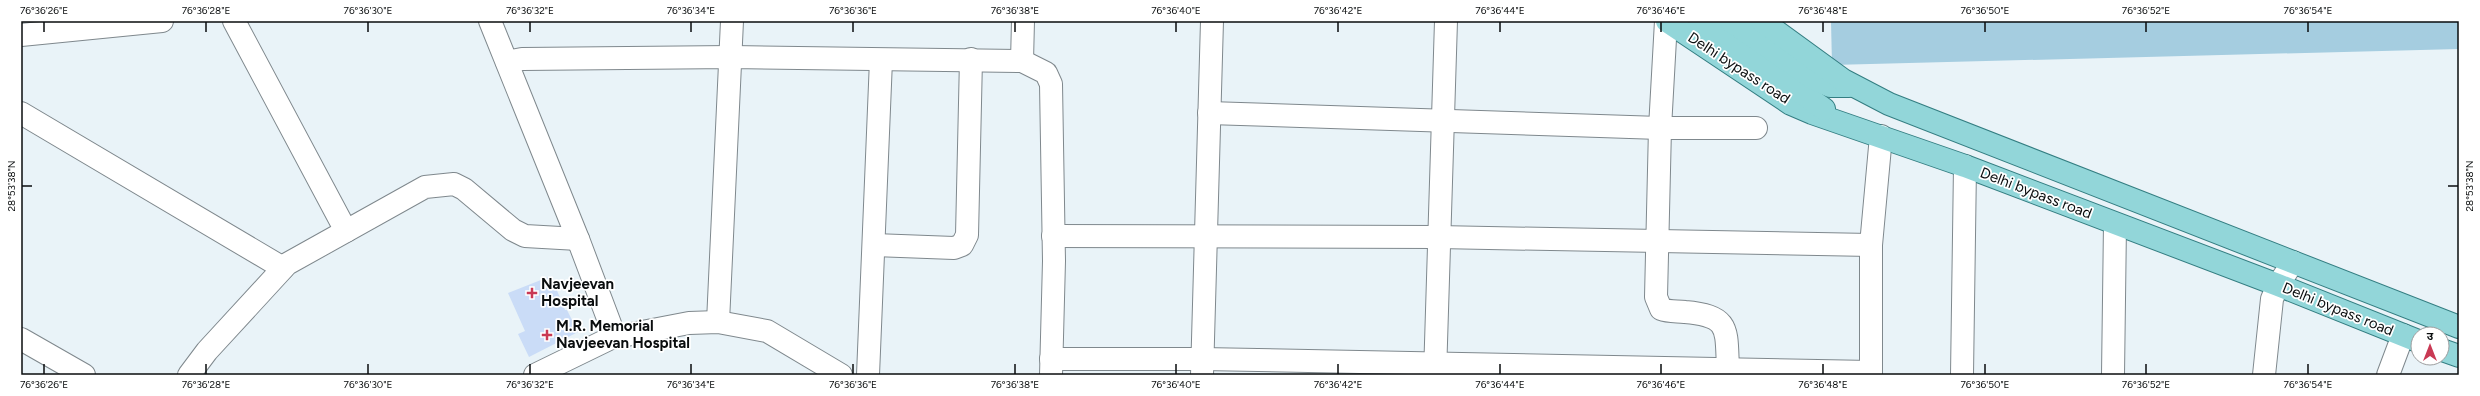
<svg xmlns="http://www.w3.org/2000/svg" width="2480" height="396" viewBox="0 0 2480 396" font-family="Figtree,'Noto Sans Devanagari',sans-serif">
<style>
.green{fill:#a5cde0}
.building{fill:#cadcf7}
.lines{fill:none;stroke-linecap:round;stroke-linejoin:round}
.minor-casing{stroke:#7f888d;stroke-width:24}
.major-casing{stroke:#347e82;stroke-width:24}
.minor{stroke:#fff;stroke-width:22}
.major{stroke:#92d6d9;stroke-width:22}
.ticks{fill:none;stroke:#0a0d0e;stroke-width:1.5}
.poi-dot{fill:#c93954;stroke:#fff;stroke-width:1.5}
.labels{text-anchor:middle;stroke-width:3.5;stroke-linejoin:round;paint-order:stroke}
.street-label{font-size:15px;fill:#0a0d0e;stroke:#fff}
.poi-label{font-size:15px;font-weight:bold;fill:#0a0d0e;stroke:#fff;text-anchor:start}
.neatline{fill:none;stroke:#0a0d0e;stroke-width:1.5}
.ticks-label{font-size:10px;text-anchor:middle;fill:#0a0d0e}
</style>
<rect width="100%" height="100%" fill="#e9f3f8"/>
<polygon class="green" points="1831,21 2459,21 2459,49 1832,65"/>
<polygon class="building" points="551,276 565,310 567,310 578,332 529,357 518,334 525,331 508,293"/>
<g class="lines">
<g class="minor-casing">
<g id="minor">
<polyline points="234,21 346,231"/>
<polyline points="490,21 578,239 615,337"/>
<path d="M 1666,21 L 1660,128 L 1656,297 L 1661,309 C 1669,312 1677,311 1685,312 C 1731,316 1726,329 1728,369"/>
<polyline points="21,35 162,21"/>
<polyline points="1022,61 1023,21"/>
<polyline points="507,62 522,59 732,57 1022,61 1046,73 1051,84 1054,261 1051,375"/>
<polyline points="21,113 283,268"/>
<polyline points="1209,113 1660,128 1756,128"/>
<polyline points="1053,236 1438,237 1871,245"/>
<polyline points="874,245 954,248 962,245 967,235 971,59"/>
<polyline points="718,322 732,21"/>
<polyline points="21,339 84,375"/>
<polyline points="1051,359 1202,359 1871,372"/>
<polyline points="189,375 207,351 287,264 425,187 454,184 464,189 513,230 525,236 578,239"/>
<polyline points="535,375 611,338 689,323 718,322 767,331 841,375"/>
<polyline points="868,375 881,60"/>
<polyline points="1202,375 1212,21"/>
<polyline points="1435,375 1446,21"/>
<polyline points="1871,375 1871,245 1881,136"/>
<polyline points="1962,375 1965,166"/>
<polyline points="2113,375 2115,224"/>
<polyline points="2264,375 2272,299 2278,285 2293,262"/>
<polyline points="2388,375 2403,335"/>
</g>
</g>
<g class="major-casing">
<g id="major">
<polyline points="1667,21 1791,104 1812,113 1965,166 2278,285 2418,341"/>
<polyline points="1700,21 1824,109"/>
<polyline points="1731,21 1814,79 1830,86 1849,86"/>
<polyline points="1762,21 1843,80 1889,104 2459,327"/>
<polyline points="2442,350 2459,356"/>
</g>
</g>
<use href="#minor" class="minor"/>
<use href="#major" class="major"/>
</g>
<path class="ticks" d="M 44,22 L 44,32M 206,22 L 206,32M 368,22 L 368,32M 530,22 L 530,32M 691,22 L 691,32M 853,22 L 853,32M 1015,22 L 1015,32M 1176,22 L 1176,32M 1338,22 L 1338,32M 1500,22 L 1500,32M 1661,22 L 1661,32M 1823,22 L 1823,32M 1985,22 L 1985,32M 2146,22 L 2146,32M 2308,22 L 2308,32M 22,186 L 32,186M 2448,186 L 2458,186M 44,364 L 44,374M 206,364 L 206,374M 368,364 L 368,374M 530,364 L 530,374M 691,364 L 691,374M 853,364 L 853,374M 1015,364 L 1015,374M 1176,364 L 1176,374M 1338,364 L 1338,374M 1500,364 L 1500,374M 1661,364 L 1661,374M 1823,364 L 1823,374M 1985,364 L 1985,374M 2146,364 L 2146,374M 2308,364 L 2308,374"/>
<g class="poi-dot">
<path d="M530 287h4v4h4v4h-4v4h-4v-4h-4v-4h4z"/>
<path d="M545 329h4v4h4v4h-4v4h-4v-4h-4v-4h4z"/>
</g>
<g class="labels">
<g class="street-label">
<text transform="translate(1739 68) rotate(33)" y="5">Delhi bypass road</text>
<text transform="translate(2036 193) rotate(21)" y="5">Delhi bypass road</text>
<text transform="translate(2338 309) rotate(22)" y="5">Delhi bypass road</text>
</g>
<g class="poi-label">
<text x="541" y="289">Navjeevan<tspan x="541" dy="17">Hospital</tspan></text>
<text x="556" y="331">M.R. Memorial<tspan x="556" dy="17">Navjeevan Hospital</tspan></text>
</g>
</g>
<rect width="2480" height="396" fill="none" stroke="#ffffff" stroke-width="44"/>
<g transform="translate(2430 346)"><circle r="19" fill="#ffffff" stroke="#9d9e9f"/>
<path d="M0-3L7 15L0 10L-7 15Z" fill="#c93954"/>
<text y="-6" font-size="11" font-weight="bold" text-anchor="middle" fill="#0a0d0e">उ</text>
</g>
<rect x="22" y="22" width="2436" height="352" class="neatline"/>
<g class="ticks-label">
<text x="44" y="14">76°36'26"E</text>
<text x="206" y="14">76°36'28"E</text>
<text x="368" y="14">76°36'30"E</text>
<text x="530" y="14">76°36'32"E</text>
<text x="691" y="14">76°36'34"E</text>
<text x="853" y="14">76°36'36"E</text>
<text x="1015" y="14">76°36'38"E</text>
<text x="1176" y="14">76°36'40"E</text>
<text x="1338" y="14">76°36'42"E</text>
<text x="1500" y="14">76°36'44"E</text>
<text x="1661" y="14">76°36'46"E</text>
<text x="1823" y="14">76°36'48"E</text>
<text x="1985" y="14">76°36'50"E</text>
<text x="2146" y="14">76°36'52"E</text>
<text x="2308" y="14">76°36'54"E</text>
<text transform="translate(11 186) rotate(-90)" y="4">28°53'38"N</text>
<text transform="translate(2469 186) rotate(-90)" y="4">28°53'38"N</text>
<text x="44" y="388">76°36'26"E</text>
<text x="206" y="388">76°36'28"E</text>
<text x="368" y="388">76°36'30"E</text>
<text x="530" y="388">76°36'32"E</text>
<text x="691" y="388">76°36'34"E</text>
<text x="853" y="388">76°36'36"E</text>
<text x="1015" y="388">76°36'38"E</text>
<text x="1176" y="388">76°36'40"E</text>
<text x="1338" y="388">76°36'42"E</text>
<text x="1500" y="388">76°36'44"E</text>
<text x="1661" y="388">76°36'46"E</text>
<text x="1823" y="388">76°36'48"E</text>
<text x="1985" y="388">76°36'50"E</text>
<text x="2146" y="388">76°36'52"E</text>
<text x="2308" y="388">76°36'54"E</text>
</g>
</svg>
